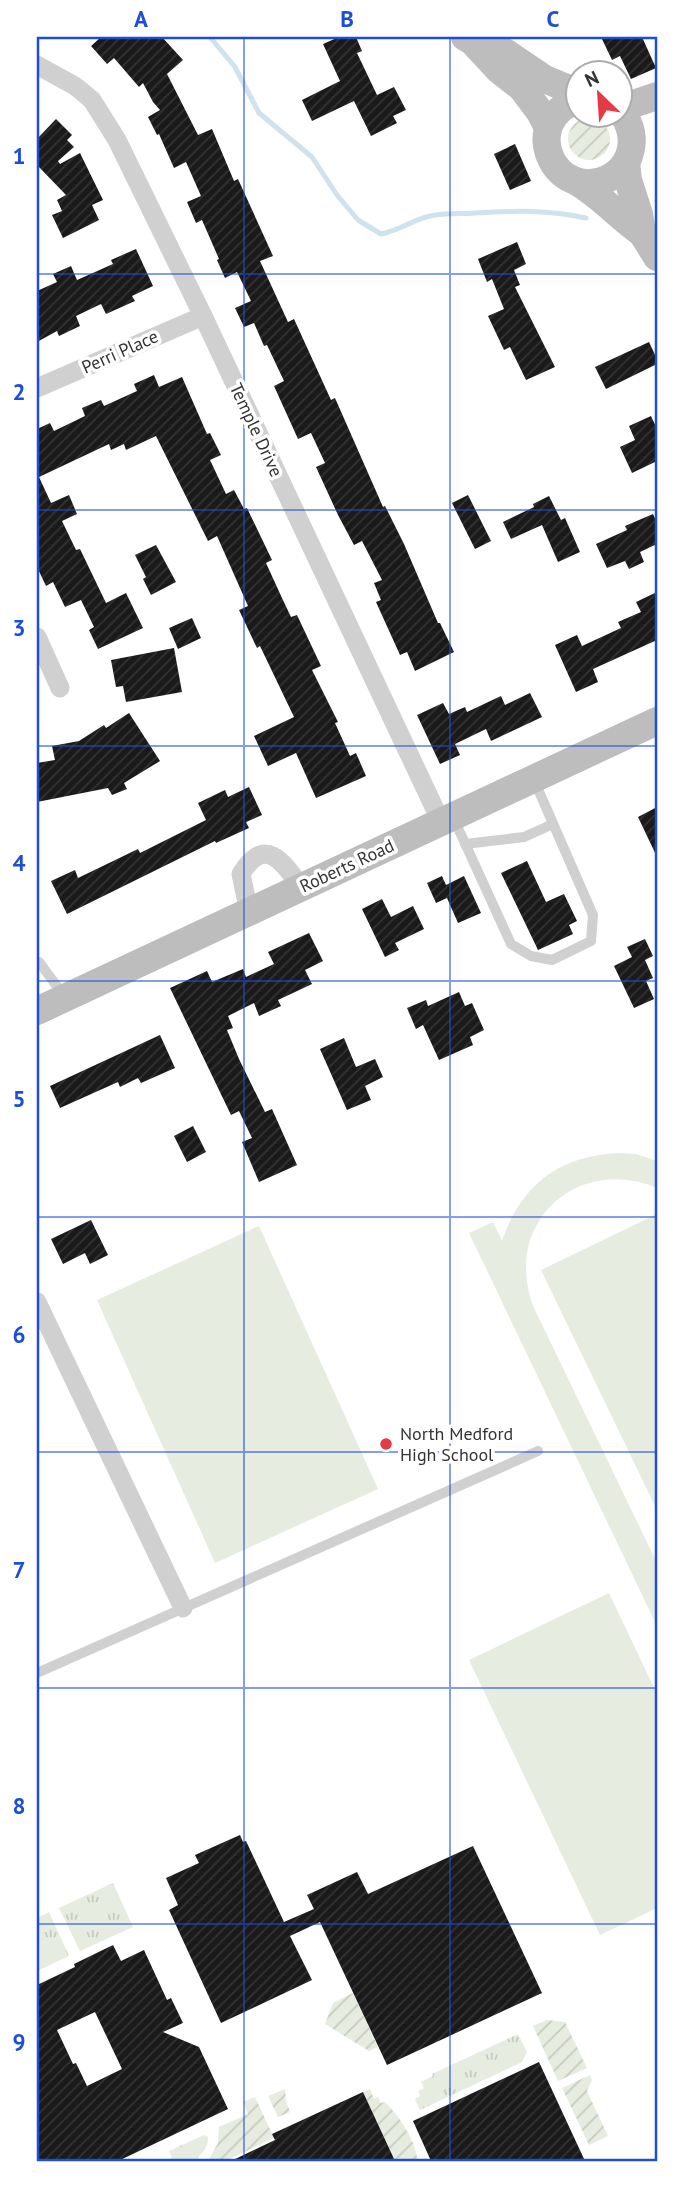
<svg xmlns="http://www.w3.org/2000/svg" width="694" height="2198" viewBox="0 0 694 2198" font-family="'PT Sans',sans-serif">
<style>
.grass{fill:url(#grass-tufts)}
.garden{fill:url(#garden-furrows)}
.pitch{fill:#e6ecdf}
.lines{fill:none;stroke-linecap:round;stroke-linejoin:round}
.stream{stroke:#cfe2ee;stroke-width:5}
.building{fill:url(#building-hatch);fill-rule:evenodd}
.lane{stroke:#d0d0d0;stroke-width:10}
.street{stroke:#d0d0d0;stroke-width:19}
.secondary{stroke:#bdbdbd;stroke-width:28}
.grid{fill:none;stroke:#1d4ed8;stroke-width:2;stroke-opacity:0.55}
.poi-dot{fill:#e63946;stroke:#fff;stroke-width:2.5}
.labels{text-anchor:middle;stroke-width:7;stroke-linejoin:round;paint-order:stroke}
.street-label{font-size:18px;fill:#333;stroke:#fff}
.poi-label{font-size:18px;fill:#333;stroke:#fff;text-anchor:start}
.neatline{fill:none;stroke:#1d4ed8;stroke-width:2.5}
.grid-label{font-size:23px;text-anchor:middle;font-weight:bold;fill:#1d4ed8}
</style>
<defs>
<pattern id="grass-tufts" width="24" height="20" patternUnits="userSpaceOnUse" patternTransform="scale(1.75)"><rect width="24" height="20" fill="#e6ecdf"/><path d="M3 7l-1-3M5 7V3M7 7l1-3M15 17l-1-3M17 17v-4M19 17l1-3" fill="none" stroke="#c6cbc0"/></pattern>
<pattern id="garden-furrows" width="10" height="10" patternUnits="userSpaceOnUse" patternTransform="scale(1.75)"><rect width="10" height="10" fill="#e6ecdf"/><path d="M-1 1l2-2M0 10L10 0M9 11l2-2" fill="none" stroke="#c6cbc0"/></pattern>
<pattern id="building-hatch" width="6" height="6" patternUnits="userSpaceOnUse" patternTransform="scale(1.75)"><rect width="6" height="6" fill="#1a1a1a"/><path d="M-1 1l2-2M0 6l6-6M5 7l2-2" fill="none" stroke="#333"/></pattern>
</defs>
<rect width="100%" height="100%" fill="#fff"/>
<g class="grass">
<polygon points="113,1883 133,1927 80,1951 59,1908"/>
<polygon points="49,1912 69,1956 37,1971 37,1918"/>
<polygon points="518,2034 527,2052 522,2062 420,2110 415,2099 420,2096 418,2091 424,2088 421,2082 433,2076 432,2074"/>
<path d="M 204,2135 L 208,2137 C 209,2149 200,2153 196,2161 L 165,2161 L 172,2158 L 169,2151 Z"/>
</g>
<g class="garden">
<circle cx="589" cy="139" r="21"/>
<polygon points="353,1993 378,2047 369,2051 325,2024 333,2003"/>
<polygon points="547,2020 565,2022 587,2068 558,2081 533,2026"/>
<polygon points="590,2075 592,2080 587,2091 608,2136 589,2145 562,2088"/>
<polygon points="285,2089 286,2101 290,2112 278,2117 268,2096"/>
<path d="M 370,2089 L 374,2099 L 378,2097 L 381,2103 L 385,2102 C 401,2118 414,2138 418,2161 L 395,2161 L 363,2092 Z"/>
<polygon points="255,2097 274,2138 225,2161 208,2161 218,2143 219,2127 248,2114 243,2102"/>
</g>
<g class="pitch">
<path d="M 618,1153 L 636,1154 L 657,1161 L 657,1188 C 576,1154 501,1225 534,1308 L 657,1563 L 657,1626 L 469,1233 L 493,1222 L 502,1241 C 521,1185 559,1156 618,1153 Z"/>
<polygon points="657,1214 657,1510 541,1270"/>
<polygon points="259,1226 378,1489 215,1563 97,1300"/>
<polygon points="609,1593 657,1694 657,1908 600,1935 469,1660"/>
</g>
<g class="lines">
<path class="stream" d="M 210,37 L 235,67 L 259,113 L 312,157 L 337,195 L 358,220 L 381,234 C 399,231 412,220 430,216 C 444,213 459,214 474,213 C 512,211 549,209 586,218"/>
</g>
<g class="building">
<polygon points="101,37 162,37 183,60 167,74 198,135 212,129 234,181 238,179 273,256 260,261 288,322 294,319 331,400 335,398 383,507 385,506 404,544 438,623 440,623 454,652 415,671 407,652 400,655 376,602 381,600 374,583 382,580 362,541 354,545 338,515 316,467 325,463 311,433 298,439 274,386 284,381 267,345 264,346 254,323 244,327 235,308 251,301 237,272 225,278 217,260 219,259 202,220 196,223 187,202 201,196 186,162 174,168 159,134 157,135 148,117 160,110 153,102 143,83 139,87 114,58 107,64 91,46"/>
<polygon points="339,37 356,37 362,51 357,53 377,95 394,87 406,110 393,116 397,123 371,136 354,101 312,121 302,100 340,81 323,44"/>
<polygon points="601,37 642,37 656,68 631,79 620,56 612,60"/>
<polygon points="56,119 72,135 67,140 74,147 58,161 60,164 80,153 103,200 92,205 99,220 63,238 52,215 62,211 57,200 66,195 37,165 37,139"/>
<polygon points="515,144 531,181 510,190 494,154"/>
<polygon points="517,242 526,264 514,270 520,285 515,287 555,367 526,380 510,347 504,350 488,316 504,309 492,279 487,282 478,259"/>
<polygon points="136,249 153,286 132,296 135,301 106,314 101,304 76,316 80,326 59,336 57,331 37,342 37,291 57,282 53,274 71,266 77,280 113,264 111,260"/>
<polygon points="649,342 657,359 657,364 606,389 595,367"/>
<polygon points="154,375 159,387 182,377 207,434 210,433 221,455 210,460 226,494 234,490 244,509 247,508 272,560 266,563 282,598 291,617 297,615 321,666 312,670 338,722 335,723 350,756 356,753 366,776 316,798 296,753 268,766 254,736 294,717 260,646 257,648 239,610 248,606 217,536 208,541 156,436 126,450 124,444 111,450 109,444 39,477 51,503 69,495 77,514 62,521 76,550 80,549 106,603 126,593 143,628 98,649 89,630 94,627 81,600 65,607 53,582 46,586 37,567 37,429 50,423 54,431 85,416 82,408 101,400 104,406 137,391 134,384"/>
<polygon points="651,416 657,429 657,461 632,473 620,447 635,440 629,426"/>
<polygon points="468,495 491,541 475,549 452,503"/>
<polygon points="549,496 561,520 565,518 580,552 558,562 542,525 511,539 503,522 534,507 533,504"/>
<polygon points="653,514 657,523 657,544 640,552 644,562 629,569 625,561 607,568 596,544 627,530 625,526"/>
<polygon points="156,545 176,582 151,595 143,579 146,577 135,555"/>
<polygon points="657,592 657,640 593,669 598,682 576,692 555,645 577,635 582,646 621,628 618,622 641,612 636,602"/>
<polygon points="192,618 201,638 178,649 169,628"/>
<polygon points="174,648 182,692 126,702 123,686 116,687 111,660"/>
<polygon points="530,693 542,717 491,741 486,729 455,744 460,755 440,764 417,715 443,703 449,714 465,707 467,712 501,696 505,705"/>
<polygon points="129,713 160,761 124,783 127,789 112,795 108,788 37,802 37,763 55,760 52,746 79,741 104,725 106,728"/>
<polygon points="249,787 262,815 246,822 249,828 216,843 215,841 67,914 51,881 75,870 78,878 138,849 140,853 206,820 198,803 225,790 228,797"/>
<polygon points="657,807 657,857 638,817"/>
<polygon points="527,861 546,902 564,894 577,921 569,925 573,934 538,950 501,873"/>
<polygon points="442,876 446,885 464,876 481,913 458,923 447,898 436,903 427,883"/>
<polygon points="382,899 391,917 413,906 424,929 395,943 399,950 385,957 362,909"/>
<polygon points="309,933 323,961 305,970 312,984 278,1000 281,1006 259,1016 254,1003 228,1016 233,1028 227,1030 239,1059 265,1112 272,1109 297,1165 259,1182 242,1142 252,1138 239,1111 231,1115 170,988 207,971 212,982 243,969 246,977 274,964 268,952"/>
<polygon points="645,939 653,956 645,960 653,978 646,981 654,999 634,1008 614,966 632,957 627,947"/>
<polygon points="459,992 465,1006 472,1003 484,1030 470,1037 473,1045 439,1060 423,1025 416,1029 407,1008 426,1000 428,1006"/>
<polygon points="160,1035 175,1068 141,1083 138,1078 120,1087 118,1082 60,1108 50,1086"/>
<polygon points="344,1038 356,1067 375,1059 383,1077 365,1086 371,1100 347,1110 320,1049"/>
<polygon points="193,1126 206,1152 187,1162 174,1136"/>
<polygon points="91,1220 108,1255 90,1264 85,1253 63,1264 51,1239"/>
<polygon points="240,1835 243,1842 246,1841 284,1922 314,1909 307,1895 357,1872 368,1894 473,1846 542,1993 387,2065 320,1922 290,1936 312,1980 221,2023 169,1910 178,1905 166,1878 199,1863 195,1855"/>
<path d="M 113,1945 L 121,1961 L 144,1950 L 167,2000 L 171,1998 L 183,2023 L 163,2032 L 199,2047 L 228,2109 L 118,2161 L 37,2161 L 37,1985 L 75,1967 L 74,1964 ZM 95,2012 L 122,2069 L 87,2086 L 76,2063 L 73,2064 L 57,2030 Z"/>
<polygon points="539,2062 585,2161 431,2161 413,2121"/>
<polygon points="363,2092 395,2161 231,2161 275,2140 272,2134"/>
</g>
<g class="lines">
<g class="lane">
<polyline points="453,817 511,944 531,956 552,960 591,941 593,915 534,780"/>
<polyline points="465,844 524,837 553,824"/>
<polyline points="37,962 39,962 65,997"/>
<polyline points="37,1673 538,1451"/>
</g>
<g class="street">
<polyline points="37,65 75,86 92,100 117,140 203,316 441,822"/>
<polyline points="37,388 203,316"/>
<polyline points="37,637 60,688"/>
<path d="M 249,912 L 241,874 C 265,834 284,863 301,887"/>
<polyline points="37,1302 183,1608"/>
</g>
<g class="secondary">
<polyline points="465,37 472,41 499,70 522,88 540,112 548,128"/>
<polyline points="498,50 505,52 545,79 578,93"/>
<path d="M 578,99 C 517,123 555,202 607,179 C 617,174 625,167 629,156 C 635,139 631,124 620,110"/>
<polyline points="620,104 633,104 657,96"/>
<polyline points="626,162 628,180 639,214 642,233 657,257"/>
<path d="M 577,182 C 601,196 619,217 642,233"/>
<polyline points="37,1011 657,721"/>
</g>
</g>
<path class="grid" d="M 244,37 L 244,2161M 450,37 L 450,2161M 37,274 L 657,274M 37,510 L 657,510M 37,746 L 657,746M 37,981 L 657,981M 37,1217 L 657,1217M 37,1452 L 657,1452M 37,1688 L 657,1688M 37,1924 L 657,1924"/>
<circle class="poi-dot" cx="386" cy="1444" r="7"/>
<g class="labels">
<g class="street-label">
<text transform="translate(120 352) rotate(-24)" y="6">Perri Place</text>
<text transform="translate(256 430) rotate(65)" y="6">Temple Drive</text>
<text transform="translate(347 866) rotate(-25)" y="6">Roberts Road</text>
</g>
<g class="poi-label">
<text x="400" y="1440">North Medford<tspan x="400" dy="21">High School</tspan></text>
</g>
</g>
<rect width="694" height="2198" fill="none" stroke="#ffffff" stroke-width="77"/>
<g transform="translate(599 94) rotate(335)"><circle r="33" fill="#ffffff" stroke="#adadad" stroke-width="2"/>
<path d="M0-5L12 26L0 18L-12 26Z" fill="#e63946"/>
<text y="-10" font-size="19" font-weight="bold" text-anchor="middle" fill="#333333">N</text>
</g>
<rect x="38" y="38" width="618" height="2122" class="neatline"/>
<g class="grid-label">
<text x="141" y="27">A</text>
<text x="347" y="27">B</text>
<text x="553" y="27">C</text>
<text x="19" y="164">1</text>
<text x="19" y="400">2</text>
<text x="19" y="636">3</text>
<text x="19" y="871">4</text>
<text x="19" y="1107">5</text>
<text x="19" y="1343">6</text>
<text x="19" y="1578">7</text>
<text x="19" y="1814">8</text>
<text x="19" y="2050">9</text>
</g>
</svg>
